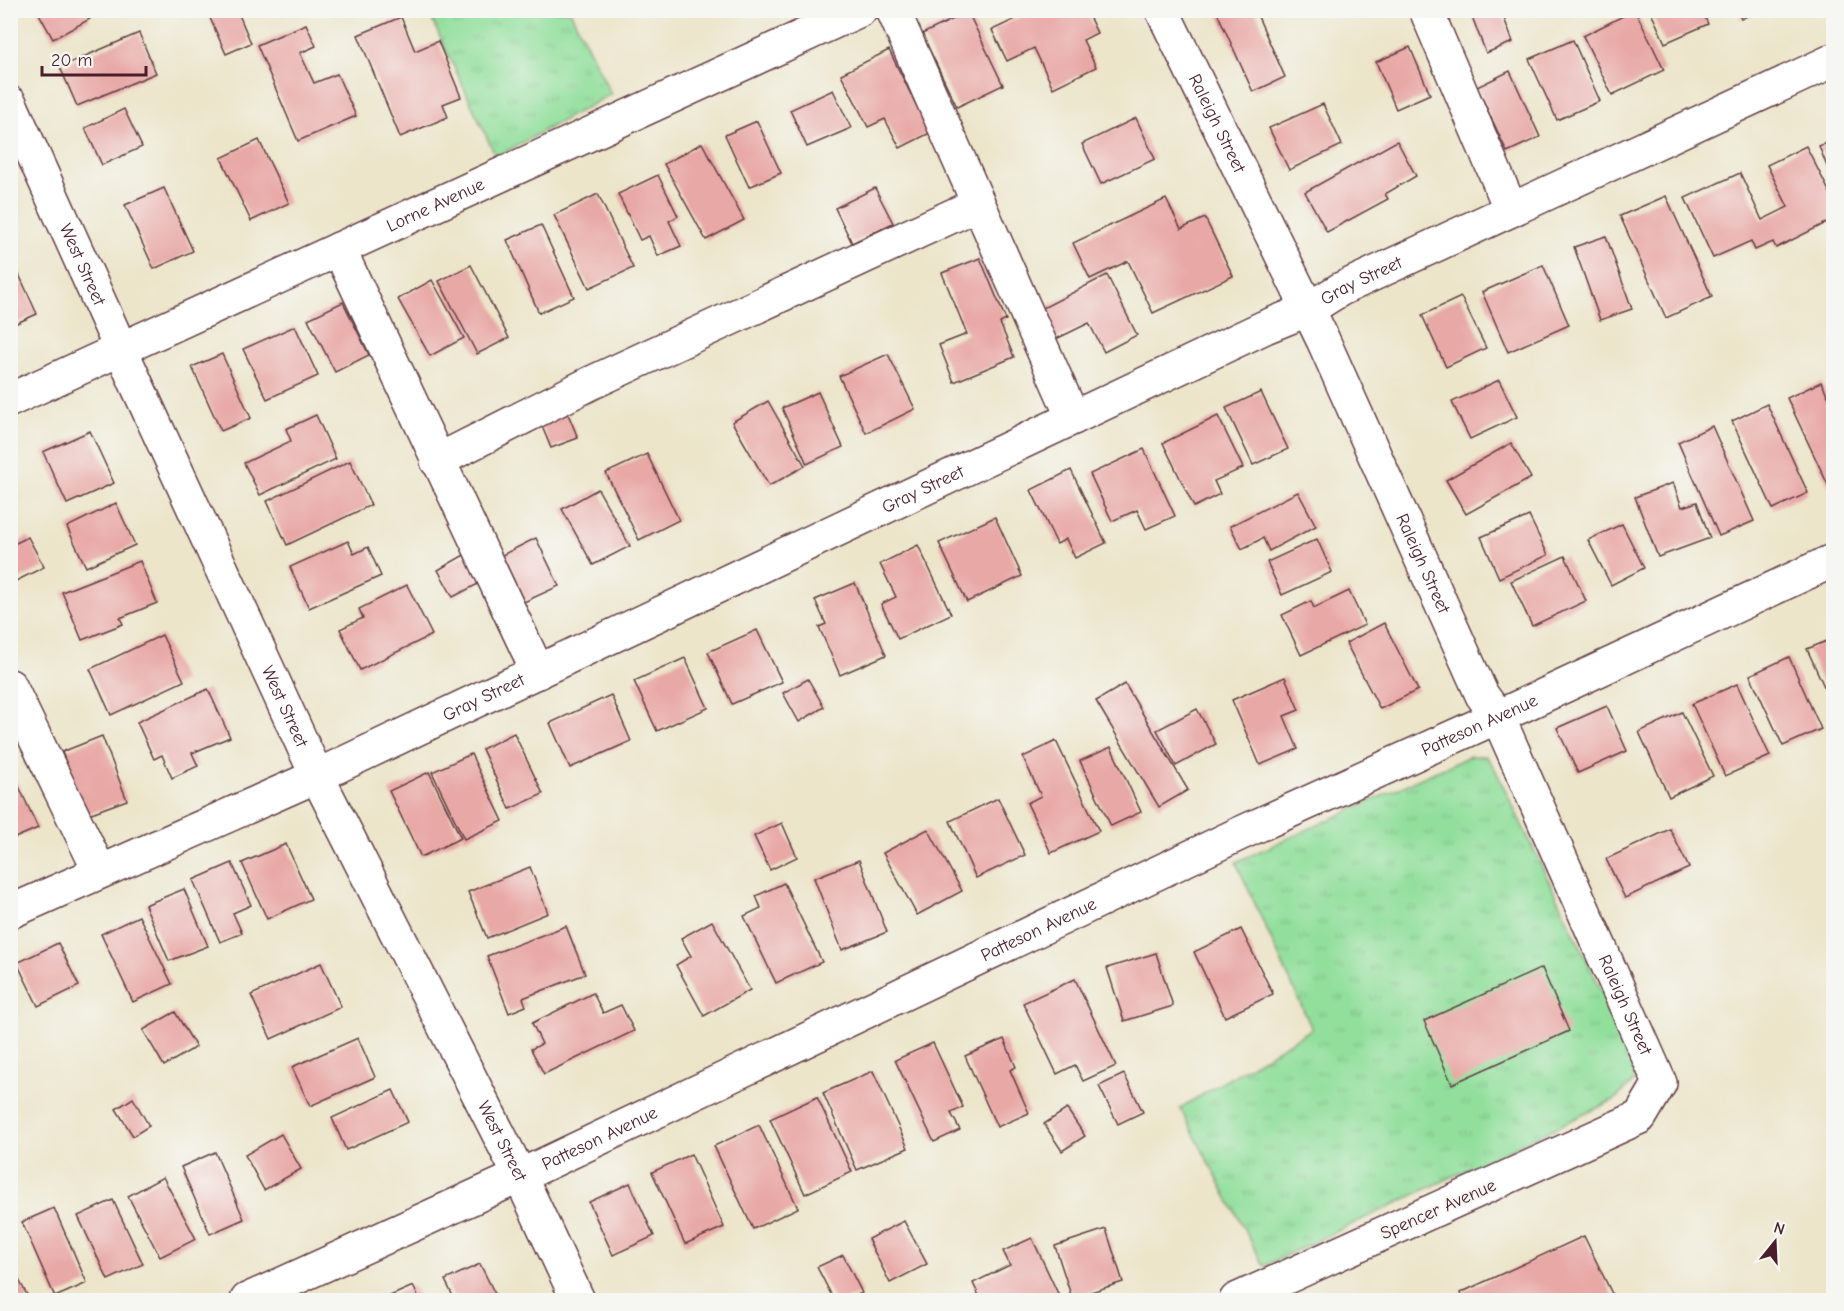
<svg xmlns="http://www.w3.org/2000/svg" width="1844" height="1311" viewBox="0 0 1844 1311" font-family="'Comic Neue',sans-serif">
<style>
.park{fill:url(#park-tufts);stroke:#6e7f64;stroke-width:1.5}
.building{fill:#e8a8a6}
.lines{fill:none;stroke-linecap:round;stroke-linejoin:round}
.minor-casing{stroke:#623d43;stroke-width:36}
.minor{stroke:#fff;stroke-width:33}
.labels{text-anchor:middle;stroke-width:4.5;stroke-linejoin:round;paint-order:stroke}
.street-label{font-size:18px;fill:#4a1f2b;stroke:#f6f6f2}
</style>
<defs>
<pattern id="park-tufts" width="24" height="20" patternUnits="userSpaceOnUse" patternTransform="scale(1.5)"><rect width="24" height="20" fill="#92df9c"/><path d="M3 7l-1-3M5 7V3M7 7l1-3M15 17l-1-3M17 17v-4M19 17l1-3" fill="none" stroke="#7fbf87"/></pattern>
</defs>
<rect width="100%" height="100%" fill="#f6f6f2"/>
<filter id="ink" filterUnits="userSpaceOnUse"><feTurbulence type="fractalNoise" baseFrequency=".0167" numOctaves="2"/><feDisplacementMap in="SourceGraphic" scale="12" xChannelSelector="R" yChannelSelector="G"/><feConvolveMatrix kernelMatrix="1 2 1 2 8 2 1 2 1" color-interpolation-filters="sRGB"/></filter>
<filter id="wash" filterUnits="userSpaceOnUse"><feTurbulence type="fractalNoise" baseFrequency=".008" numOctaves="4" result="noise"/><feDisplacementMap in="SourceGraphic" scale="24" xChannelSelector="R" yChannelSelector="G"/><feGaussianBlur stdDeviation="1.35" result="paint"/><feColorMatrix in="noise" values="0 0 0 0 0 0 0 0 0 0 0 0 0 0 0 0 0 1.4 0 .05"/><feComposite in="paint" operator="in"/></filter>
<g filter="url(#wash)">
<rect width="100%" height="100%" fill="#ece5ca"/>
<g class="park">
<polygon points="428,11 570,11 611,94 496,157"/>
<polygon points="1470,756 1486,756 1494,767 1633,1056 1634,1081 1614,1100 1264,1266 1180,1108 1312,1029 1236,862"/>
</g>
<g id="blocks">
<g class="building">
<polygon points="37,10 86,10 90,19 53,39"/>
<polygon points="225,10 237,10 251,43 226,54 210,18"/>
<polygon points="1035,10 1049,10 1052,16 1064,10 1086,10 1097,33 1083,40 1096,67 1053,88 1034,48 1007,61 992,30"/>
<polygon points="1216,10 1255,10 1285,77 1253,92"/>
<polygon points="1479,10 1501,10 1513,42 1486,53 1471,14"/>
<polygon points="1635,10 1664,70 1612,95 1583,36"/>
<polygon points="1650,10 1702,10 1708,24 1665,43"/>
<polygon points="1737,10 1760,10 1741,19"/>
<polygon points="968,12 1003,85 957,107 922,34"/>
<polygon points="401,17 415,51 438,41 461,97 443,104 448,117 400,137 358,35"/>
<polygon points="306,24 316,46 300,53 314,83 337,74 356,116 298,141 257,45"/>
<polygon points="139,33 156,73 77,106 60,67"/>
<polygon points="1573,40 1600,101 1557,120 1529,59"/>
<polygon points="1410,47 1430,94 1396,109 1376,62"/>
<polygon points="889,50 930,133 900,148 885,119 868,127 841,74"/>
<polygon points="1510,71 1540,137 1507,152 1477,87"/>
<polygon points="833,90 851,128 807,147 790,110"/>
<polygon points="1323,104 1342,145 1289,170 1269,128"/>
<polygon points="124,109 142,147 102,165 85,128"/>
<polygon points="1136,118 1155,159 1101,184 1082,144"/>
<polygon points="757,121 781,173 749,187 725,135"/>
<polygon points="259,140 289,203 251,221 221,158"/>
<polygon points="1834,140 1834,182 1833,182 1819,146"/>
<polygon points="1397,141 1416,176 1385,194 1388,199 1327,232 1305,192"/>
<polygon points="702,143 744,220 706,240 664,164"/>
<polygon points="1806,146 1834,201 1834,219 1776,248 1773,242 1755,250 1751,241 1713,258 1685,198 1740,173 1762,220 1788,207 1767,165"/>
<polygon points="658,175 678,216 669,221 681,246 658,256 649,236 640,240 618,194"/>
<polygon points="164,188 193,251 154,269 125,205"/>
<polygon points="875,188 893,223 852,243 835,208"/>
<polygon points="598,194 633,268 589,288 554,215"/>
<polygon points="1666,196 1712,297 1666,318 1620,216"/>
<polygon points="1166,199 1181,229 1205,218 1233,276 1153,313 1128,261 1090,279 1073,243"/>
<polygon points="541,225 574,297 539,313 507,240"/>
<polygon points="1606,236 1632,309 1600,320 1574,247"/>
<polygon points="980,258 1006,320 1000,323 1014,357 954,382 939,345 967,334 942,273"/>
<polygon points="471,265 509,338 477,354 439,281"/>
<polygon points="1543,265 1569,325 1508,352 1482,292"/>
<polygon points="17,270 37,314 10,326 10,273"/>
<polygon points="1107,275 1137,335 1104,352 1089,323 1050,342 1035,312"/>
<polygon points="432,280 464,338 430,356 398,299"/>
<polygon points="1461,297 1486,348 1446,367 1422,315"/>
<polygon points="343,302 369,355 335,372 308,319"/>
<polygon points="295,326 318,376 267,399 243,349"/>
<polygon points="222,354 251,418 221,431 192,367"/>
<polygon points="888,354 915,409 866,433 839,376"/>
<polygon points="1499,380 1517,417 1470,439 1452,402"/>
<polygon points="1821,382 1834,408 1834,484 1829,487 1787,398"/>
<polygon points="818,392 843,447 807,464 782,408"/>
<polygon points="1261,392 1288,449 1253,465 1226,408"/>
<polygon points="768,401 805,466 769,486 732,422"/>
<polygon points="1767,404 1808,493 1773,509 1732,421"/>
<polygon points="568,414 578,438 551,448 541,424"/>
<polygon points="316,415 336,459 260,495 244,463 291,441 286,429"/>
<polygon points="1218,416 1243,468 1214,481 1220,494 1194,507 1163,443"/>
<polygon points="1712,426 1754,521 1719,536 1678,442"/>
<polygon points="90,431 114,483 67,504 43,452"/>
<polygon points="1511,443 1531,478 1466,514 1446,480"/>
<polygon points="1144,449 1175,516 1146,529 1137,510 1112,521 1090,474"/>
<polygon points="647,454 679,520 639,540 606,473"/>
<polygon points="350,461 371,505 287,545 267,501"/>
<polygon points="1071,470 1106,543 1075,558 1066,539 1057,544 1031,490"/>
<polygon points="1673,483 1682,507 1697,502 1710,538 1658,557 1635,497"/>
<polygon points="598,489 630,546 593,565 562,509"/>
<polygon points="1298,492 1316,526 1269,551 1263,538 1242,549 1230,526"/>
<polygon points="116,503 135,545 86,567 67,527"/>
<polygon points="1529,516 1548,555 1499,578 1481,537"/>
<polygon points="995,517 1022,576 967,602 939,543"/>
<polygon points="1622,524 1644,568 1611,585 1588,540"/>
<polygon points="28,537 44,567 12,583 10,579 10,546"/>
<polygon points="536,538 559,586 524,602 502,555"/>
<polygon points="1317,539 1332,572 1282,595 1267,562"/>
<polygon points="348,541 354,554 368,547 381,576 309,608 290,567"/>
<polygon points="918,545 951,614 898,639 881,604 896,597 880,564"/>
<polygon points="464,555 480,583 453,597 438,570"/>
<polygon points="1565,556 1586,601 1532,626 1511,581"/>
<polygon points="140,561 157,603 120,618 123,624 82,640 62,592"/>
<polygon points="855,583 886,655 840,675 819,627 826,624 815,600"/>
<polygon points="407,585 432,635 360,670 340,629 363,618 359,609"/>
<polygon points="1349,591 1365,625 1301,655 1282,615 1311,601 1314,608"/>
<polygon points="1384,623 1418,690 1380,709 1346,643"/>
<polygon points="757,630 782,682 732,704 708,652"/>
<polygon points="162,635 184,681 111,715 90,669"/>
<polygon points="1834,638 1834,690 1827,693 1807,649"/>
<polygon points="1789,657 1821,729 1783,746 1750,675"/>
<polygon points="685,658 708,708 657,731 634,681"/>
<polygon points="1285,677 1299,710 1284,716 1298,749 1260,765 1232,700"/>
<polygon points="808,679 824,707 799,722 783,693"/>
<polygon points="1125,684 1188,790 1159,807 1096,701"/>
<polygon points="1737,684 1770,756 1725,776 1692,704"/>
<polygon points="208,689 230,737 192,753 198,766 172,778 162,755 154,759 137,722"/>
<polygon points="611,695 631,741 570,768 550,723"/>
<polygon points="1607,706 1627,751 1578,773 1557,728"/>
<polygon points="1197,709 1216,744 1176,766 1157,730"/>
<polygon points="1682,712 1713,776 1669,797 1639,732"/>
<polygon points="514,733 543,794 510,809 482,749"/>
<polygon points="102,736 127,800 86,815 62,752"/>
<polygon points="1056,741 1099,831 1051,853 1027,803 1041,796 1023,757"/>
<polygon points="1111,747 1141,812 1111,826 1080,761"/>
<polygon points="471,754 503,821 464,839 432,772"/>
<polygon points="10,767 38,828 10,840"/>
<polygon points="429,772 461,838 421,857 389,791"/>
<polygon points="998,798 1025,855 976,878 950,821"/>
<polygon points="782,823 797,857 770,870 754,836"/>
<polygon points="928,829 962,891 917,915 883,853"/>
<polygon points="1670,829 1689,868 1625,898 1606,859"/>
<polygon points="286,844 311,899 267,919 242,863"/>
<polygon points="859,860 887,932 842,950 814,878"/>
<polygon points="232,863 251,905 233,913 242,933 220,942 193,880"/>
<polygon points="530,867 548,913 487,938 468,892"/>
<polygon points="784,883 822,962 776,983 744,916 761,908 756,896"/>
<polygon points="184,889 208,946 169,961 145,905"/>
<polygon points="139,916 172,984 133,1002 101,934"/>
<polygon points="712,921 750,990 704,1016 676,965 691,956 681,938"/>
<polygon points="566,926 585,974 523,998 526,1006 509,1013 487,956"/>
<polygon points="1241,929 1273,994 1225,1017 1194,952"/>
<polygon points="58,943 79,986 38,1006 17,963"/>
<polygon points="1156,953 1173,1006 1124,1021 1107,968"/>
<polygon points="321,963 341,1007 271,1039 251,995"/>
<polygon points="1542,968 1569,1031 1452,1084 1424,1021"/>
<polygon points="1075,979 1116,1066 1083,1081 1075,1065 1057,1074 1023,1003"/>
<polygon points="593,993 603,1013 621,1005 634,1031 544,1074 531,1049 542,1044 532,1023"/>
<polygon points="175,1012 196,1047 164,1066 143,1030"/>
<polygon points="358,1038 375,1077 310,1106 292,1067"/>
<polygon points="1004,1039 1016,1067 1010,1070 1029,1113 997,1127 965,1056"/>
<polygon points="933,1043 963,1107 951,1113 960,1130 934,1142 895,1060"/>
<polygon points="873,1071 908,1148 857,1170 823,1093"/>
<polygon points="1124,1074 1143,1112 1118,1124 1099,1086"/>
<polygon points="393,1090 408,1122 346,1150 332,1118"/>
<polygon points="817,1097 852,1172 805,1194 770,1119"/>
<polygon points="133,1098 149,1126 133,1136 116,1109"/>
<polygon points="1067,1109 1085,1136 1062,1151 1044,1124"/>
<polygon points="759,1125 798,1208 753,1229 714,1146"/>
<polygon points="281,1134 301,1169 264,1190 245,1155"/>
<polygon points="215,1152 244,1219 210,1234 181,1167"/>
<polygon points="691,1154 724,1227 685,1244 652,1172"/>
<polygon points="163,1177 196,1239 160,1257 128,1196"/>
<polygon points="630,1183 654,1236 613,1255 589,1202"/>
<polygon points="113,1200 143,1264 108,1280 78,1216"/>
<polygon points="54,1208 87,1283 55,1297 22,1222"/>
<polygon points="904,1221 927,1264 890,1283 868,1239"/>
<polygon points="1106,1229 1123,1282 1072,1298 1055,1246"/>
<polygon points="1584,1236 1615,1300 1463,1300 1460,1293"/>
<polygon points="1032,1238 1061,1300 981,1300 973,1283 1010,1265 1003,1251"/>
<polygon points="843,1255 862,1293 846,1300 834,1300 817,1267"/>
<polygon points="10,1264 30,1300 10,1300"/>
<polygon points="480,1264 498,1300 455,1300 445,1280"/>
<polygon points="413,1286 420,1300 381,1300"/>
</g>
</g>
</g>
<g filter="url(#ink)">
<use href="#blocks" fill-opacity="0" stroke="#623d43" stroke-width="1.5"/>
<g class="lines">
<g class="minor-casing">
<g id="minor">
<polyline points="893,10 1073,418"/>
<path id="s1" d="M 1162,10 L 1323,340 L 1482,695 L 1498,717 L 1660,1083 L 1640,1117 L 1236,1300"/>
<polyline points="1426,10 1511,210"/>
<path id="s2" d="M 10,103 L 136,383 L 317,776 L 520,1176 L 578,1300"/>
<polyline points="339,249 538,672"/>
<path id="s3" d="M 10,400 L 860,10"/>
<polyline points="437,461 591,383 978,204"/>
<polyline points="10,686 100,872"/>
<path id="s4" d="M 10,912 L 317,776 L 1265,327 L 1307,310 L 1341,289 L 1834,60"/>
<path id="s5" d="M 247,1300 L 520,1176 L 1239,834 L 1519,707 L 1834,560"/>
</g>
</g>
<use href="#minor" class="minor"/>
</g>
</g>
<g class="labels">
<g class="street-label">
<text dy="6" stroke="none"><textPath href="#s1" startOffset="126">Raleigh Street</textPath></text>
<text dy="6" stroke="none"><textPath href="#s3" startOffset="468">Lorne Avenue</textPath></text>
<text dy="6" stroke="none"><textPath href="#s2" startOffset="177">West Street</textPath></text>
<text dy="6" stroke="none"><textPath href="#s4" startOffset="1492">Gray Street</textPath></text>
<text dy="6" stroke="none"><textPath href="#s4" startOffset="1006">Gray Street</textPath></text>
<text dy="6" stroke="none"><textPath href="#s1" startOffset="612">Raleigh Street</textPath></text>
<text dy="6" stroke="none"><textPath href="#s4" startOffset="520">Gray Street</textPath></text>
<text dy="6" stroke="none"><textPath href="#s2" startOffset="663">West Street</textPath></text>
<text dy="6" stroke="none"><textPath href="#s5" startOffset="1360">Patteson Avenue</textPath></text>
<text dy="6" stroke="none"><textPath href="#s5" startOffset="874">Patteson Avenue</textPath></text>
<text dy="6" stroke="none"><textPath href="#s1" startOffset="1098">Raleigh Street</textPath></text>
<text dy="6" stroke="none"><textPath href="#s5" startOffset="388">Patteson Avenue</textPath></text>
<text dy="6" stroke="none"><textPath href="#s2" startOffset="1149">West Street</textPath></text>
<text transform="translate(1438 1209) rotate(-24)" y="6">Spencer Avenue</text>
</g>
</g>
<rect width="1844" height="1311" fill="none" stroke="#f6f6f2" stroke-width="36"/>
<g transform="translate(1775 1242) rotate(18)" stroke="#f6f6f2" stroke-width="4.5" paint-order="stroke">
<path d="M0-4.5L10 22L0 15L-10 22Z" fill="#4a1f2b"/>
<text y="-9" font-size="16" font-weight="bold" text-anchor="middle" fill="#4a1f2b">N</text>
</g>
<path d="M42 66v9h104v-9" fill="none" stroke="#4a1f2b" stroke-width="3"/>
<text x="51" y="66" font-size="18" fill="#4a1f2b" stroke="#f6f6f2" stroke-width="4.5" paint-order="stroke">20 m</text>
</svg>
